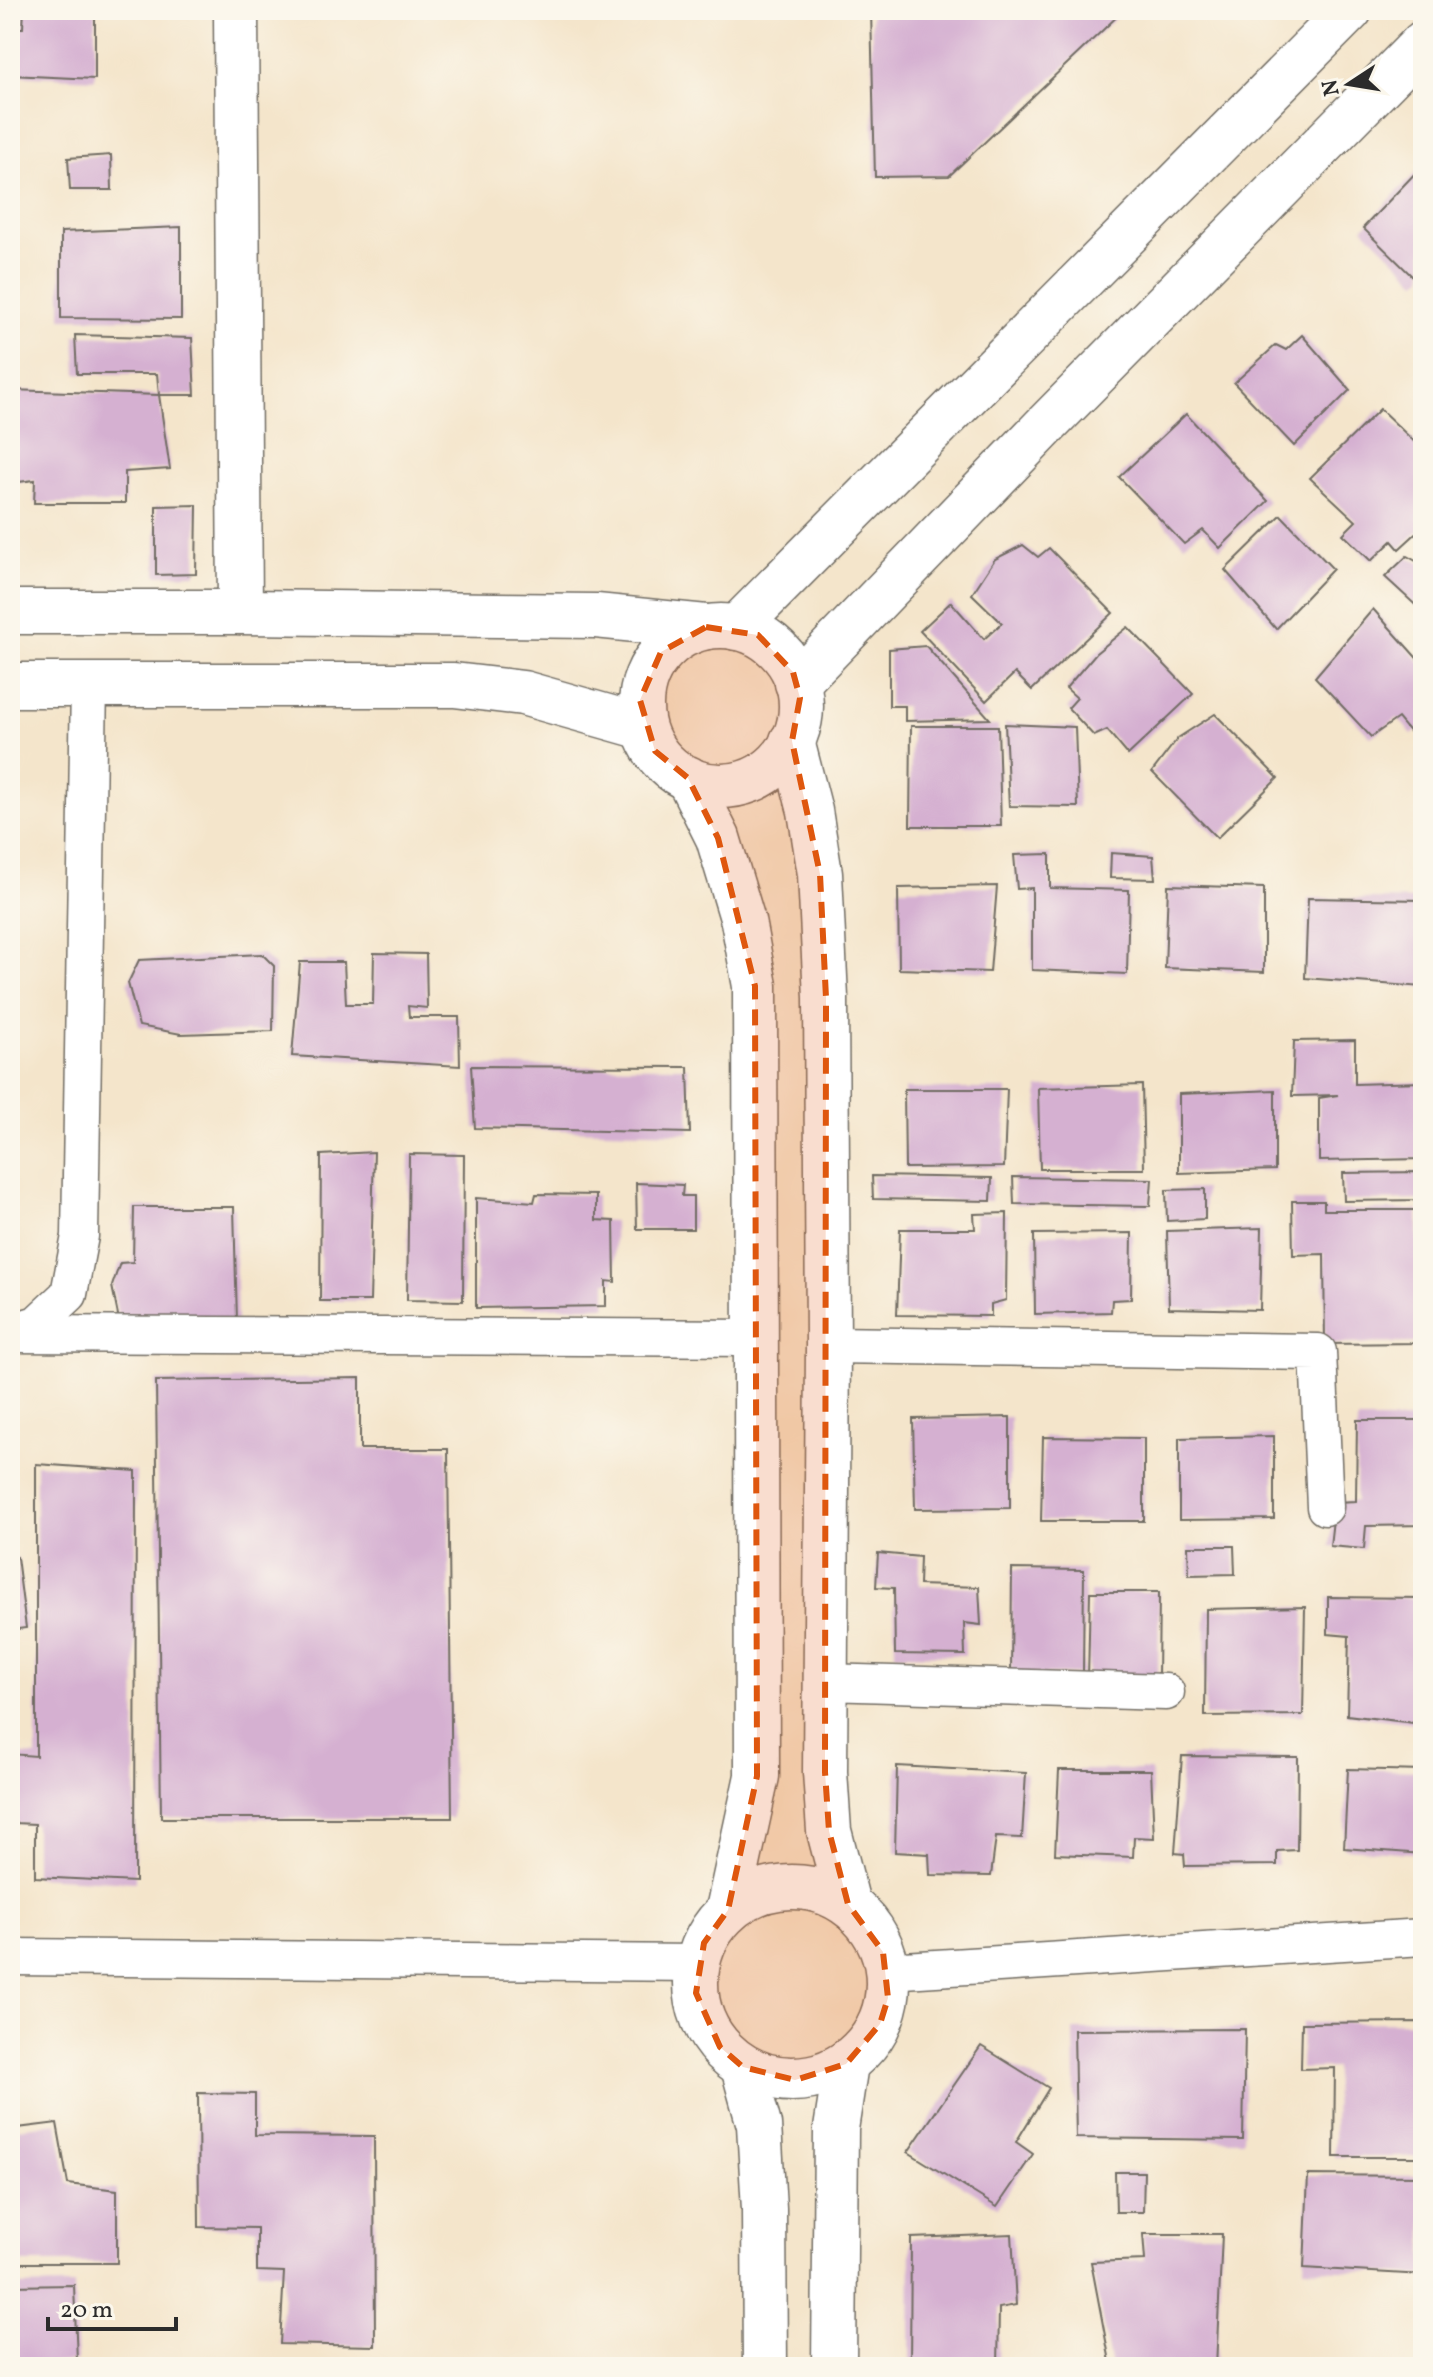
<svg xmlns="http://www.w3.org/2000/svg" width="1433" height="2377" viewBox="0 0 1433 2377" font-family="Vollkorn,serif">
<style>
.building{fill:#d5b0d1}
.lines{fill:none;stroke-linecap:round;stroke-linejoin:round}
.minor-casing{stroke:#716c63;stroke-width:39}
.tertiary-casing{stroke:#716c63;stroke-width:47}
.secondary-casing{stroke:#716c63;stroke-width:47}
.minor{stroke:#fff;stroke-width:36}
.tertiary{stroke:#fff;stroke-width:44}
.secondary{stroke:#fff;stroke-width:44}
.marked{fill:#df570e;fill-opacity:0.2;stroke:#df570e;stroke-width:6;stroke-dasharray:16 10;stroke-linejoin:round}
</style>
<rect width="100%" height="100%" fill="#fbf7ec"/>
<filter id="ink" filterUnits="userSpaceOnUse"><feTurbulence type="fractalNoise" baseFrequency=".0125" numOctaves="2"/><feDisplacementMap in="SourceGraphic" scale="16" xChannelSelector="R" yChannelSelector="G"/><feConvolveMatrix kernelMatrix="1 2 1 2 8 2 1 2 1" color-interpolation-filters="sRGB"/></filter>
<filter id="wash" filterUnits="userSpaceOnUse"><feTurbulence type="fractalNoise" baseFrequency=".006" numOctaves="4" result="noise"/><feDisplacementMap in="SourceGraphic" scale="32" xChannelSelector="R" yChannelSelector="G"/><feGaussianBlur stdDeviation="1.8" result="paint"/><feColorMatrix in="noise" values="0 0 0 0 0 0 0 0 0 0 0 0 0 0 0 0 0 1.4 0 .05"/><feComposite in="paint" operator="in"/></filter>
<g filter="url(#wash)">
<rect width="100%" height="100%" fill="#f4e5cb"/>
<g id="blocks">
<g class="building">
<polygon points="24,10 95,10 95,79 10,75 10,28 23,28"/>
<polygon points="871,10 1124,10 949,176 875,177"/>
<polygon points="111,155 112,190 70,190 68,158"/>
<polygon points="1421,167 1423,169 1423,277 1417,281 1363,228"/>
<polygon points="181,227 181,319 61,318 61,232"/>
<polygon points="75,335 192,338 195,395 159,395 157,374 77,374"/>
<polygon points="1302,335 1350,390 1294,446 1234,383 1276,345 1286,350"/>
<polygon points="10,390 159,395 170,469 125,472 125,503 34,503 35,480 10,483"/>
<polygon points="1380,409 1423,450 1423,513 1418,518 1423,527 1399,549 1392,541 1371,561 1343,534 1356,521 1310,478"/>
<polygon points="1186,414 1268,501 1220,548 1203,530 1184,544 1119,477"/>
<polygon points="197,505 196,574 156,575 156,506"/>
<polygon points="1281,515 1333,569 1276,629 1225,570"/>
<polygon points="1023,545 1038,557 1049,548 1113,613 1032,690 1015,673 986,701 920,631 951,602 984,639 1002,623 972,594 995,559"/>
<polygon points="1407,556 1423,565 1423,612 1385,577"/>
<polygon points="1373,609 1423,665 1423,725 1412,735 1398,718 1371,737 1315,677"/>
<polygon points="1128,627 1193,694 1128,755 1107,730 1094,736 1068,708 1077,698 1066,688 1096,653"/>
<polygon points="926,646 990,719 905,721 905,706 889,706 889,649"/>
<polygon points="1215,714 1278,778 1217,838 1152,772 1178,738"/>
<polygon points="1005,724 1075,727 1078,807 1009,806"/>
<polygon points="911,726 998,726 1001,826 910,826"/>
<polygon points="1111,853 1153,856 1155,879 1110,878"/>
<polygon points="1050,854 1050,888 1129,890 1127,974 1032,970 1032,888 1017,889 1014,855"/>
<polygon points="1168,885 1264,888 1264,972 1165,968"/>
<polygon points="997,886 990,972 899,969 898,888"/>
<polygon points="1308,898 1423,900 1423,987 1305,978"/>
<polygon points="374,953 426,954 427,1008 408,1006 409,1017 459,1017 460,1066 292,1056 300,962 344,962 346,1004 373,1004"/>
<polygon points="262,954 274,966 273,1031 181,1034 139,1026 128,983 139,960"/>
<polygon points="1355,1040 1355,1084 1423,1082 1423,1159 1319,1161 1319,1098 1338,1095 1292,1096 1294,1041"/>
<polygon points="471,1066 688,1067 690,1133 475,1128"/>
<polygon points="1142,1085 1144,1169 1040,1169 1038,1088"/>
<polygon points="904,1089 1007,1089 1004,1167 905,1168"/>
<polygon points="1275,1090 1275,1170 1179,1173 1179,1094"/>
<polygon points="374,1152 370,1301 320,1301 321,1155"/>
<polygon points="409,1154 464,1155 463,1301 407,1300"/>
<polygon points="1423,1172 1423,1200 1344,1201 1343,1173"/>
<polygon points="872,1176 992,1178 991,1201 873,1199"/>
<polygon points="1013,1177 1152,1179 1150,1206 1014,1204"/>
<polygon points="636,1183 683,1185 682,1196 693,1196 693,1229 637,1229"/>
<polygon points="1205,1189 1205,1219 1167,1221 1166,1190"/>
<polygon points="536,1194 596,1195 596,1220 614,1221 615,1282 606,1281 606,1306 476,1308 476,1198 534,1202"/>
<polygon points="1292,1201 1324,1201 1324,1210 1418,1210 1420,1343 1325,1344 1324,1254 1293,1255"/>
<polygon points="134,1207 234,1207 237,1321 119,1320 112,1286 120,1263 133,1262"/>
<polygon points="1007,1213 1006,1300 991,1304 991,1316 897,1315 900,1229 975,1229 974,1214"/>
<polygon points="1262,1228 1260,1310 1169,1308 1167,1231"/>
<polygon points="1132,1233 1131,1299 1112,1300 1111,1312 1035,1314 1034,1234"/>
<polygon points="360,1378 360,1449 448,1449 452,1818 161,1818 156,1381"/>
<polygon points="1010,1417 1010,1508 915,1509 913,1419"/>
<polygon points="1357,1420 1423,1420 1423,1525 1366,1526 1364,1549 1330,1546 1335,1502 1356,1501"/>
<polygon points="1274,1436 1274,1519 1179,1520 1179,1438"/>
<polygon points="1043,1437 1144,1438 1144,1521 1041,1521"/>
<polygon points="36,1464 136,1471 135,1882 35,1877 35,1824 15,1823 10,1842 10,1754 36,1756"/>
<polygon points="1188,1546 1234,1546 1235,1574 1189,1575"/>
<polygon points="878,1553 920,1557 919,1585 979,1587 981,1625 964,1623 965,1655 895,1654 894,1588 876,1587"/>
<polygon points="17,1557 26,1628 10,1630 10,1559"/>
<polygon points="1012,1569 1084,1570 1083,1674 1011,1675"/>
<polygon points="1090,1592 1159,1592 1158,1678 1088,1679"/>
<polygon points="1328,1597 1423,1598 1423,1724 1347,1715 1349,1636 1328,1634"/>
<polygon points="1305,1607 1303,1715 1205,1716 1206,1609"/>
<polygon points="1182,1756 1298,1757 1297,1850 1277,1851 1277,1865 1185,1866 1184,1854 1175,1853"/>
<polygon points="897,1766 1026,1773 1022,1838 996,1837 991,1876 930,1875 929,1854 895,1852"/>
<polygon points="1348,1769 1423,1771 1423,1854 1344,1848"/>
<polygon points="1059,1770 1151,1770 1154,1838 1134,1837 1133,1857 1055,1854"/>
<polygon points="1423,2022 1423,2157 1334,2157 1335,2068 1301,2069 1302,2023"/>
<polygon points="1245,2029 1243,2140 1076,2138 1074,2030"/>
<polygon points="981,2046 1049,2088 1016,2142 1033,2154 997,2207 908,2152"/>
<polygon points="198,2093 255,2094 255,2135 374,2136 375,2346 280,2344 284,2272 257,2271 257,2228 199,2227"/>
<polygon points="57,2123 68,2184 117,2190 117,2263 10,2263 10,2129"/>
<polygon points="1115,2172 1144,2172 1143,2212 1116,2212"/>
<polygon points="1308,2175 1423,2176 1423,2275 1304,2268"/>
<polygon points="1012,2234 1016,2305 999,2308 998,2367 910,2367 911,2238"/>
<polygon points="1143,2234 1222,2234 1216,2367 1111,2367 1091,2262 1145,2260"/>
<polygon points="74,2285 77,2361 10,2366 10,2286"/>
</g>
</g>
</g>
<g filter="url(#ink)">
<use href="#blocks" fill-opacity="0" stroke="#716c63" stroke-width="2"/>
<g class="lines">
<g class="minor-casing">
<g id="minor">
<polyline points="11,1332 37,1324 69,1294 80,1236 89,684"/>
<polyline points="10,1334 756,1338"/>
<polyline points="828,1345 1318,1352 1325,1507"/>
<polyline points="825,1682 1166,1692"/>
<polyline points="10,1957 698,1963"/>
<polyline points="888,1971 1423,1937"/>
</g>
</g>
<g class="tertiary-casing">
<polyline id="tertiary" points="236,10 240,612"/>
</g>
<g class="secondary-casing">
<g id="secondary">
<polyline points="10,612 240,612 596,616 706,627"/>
<circle cx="721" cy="706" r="80"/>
<polyline points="736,628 1350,10"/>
<polyline points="797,683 1044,427 1423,43"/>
<polyline points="10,685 454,685 523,693 643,727"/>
<polyline points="792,741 810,811 820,874 826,998 828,1345 825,1772 829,1831 848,1904"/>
<polyline points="688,778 718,838 743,921 755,986 757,1776 728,1910"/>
<circle cx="792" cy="1983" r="96"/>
<polyline points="743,2067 759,2125 764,2209 765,2367"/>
<polyline points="834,2367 836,2129 846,2064"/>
</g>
</g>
<use href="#minor" class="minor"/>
<use href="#tertiary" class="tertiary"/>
<use href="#secondary" class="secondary"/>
</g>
</g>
<path class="marked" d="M 706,627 L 758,635 L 793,672 L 800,698 L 792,741 L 820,874 L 826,998 L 825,1772 L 829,1831 L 848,1904 L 883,1952 L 888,1998 L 880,2024 L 846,2064 L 795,2080 L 743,2067 L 720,2047 L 696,1993 L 704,1943 L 728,1910 L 757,1776 L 755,986 L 718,838 L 688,778 L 655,751 L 640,700 L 661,652 Z"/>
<rect width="1433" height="2377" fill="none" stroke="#fbf7ec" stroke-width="40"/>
<g transform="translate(1349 84) rotate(258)" stroke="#fbf7ec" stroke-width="6" paint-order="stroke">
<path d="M0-6L14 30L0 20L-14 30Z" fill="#2b2b2b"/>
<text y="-12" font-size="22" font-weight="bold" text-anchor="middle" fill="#2b2b2b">N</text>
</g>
<path d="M48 2317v12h128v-12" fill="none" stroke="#2b2b2b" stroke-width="4"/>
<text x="60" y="2317" font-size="24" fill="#2b2b2b" stroke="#fbf7ec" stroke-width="6" paint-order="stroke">20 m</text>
</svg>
